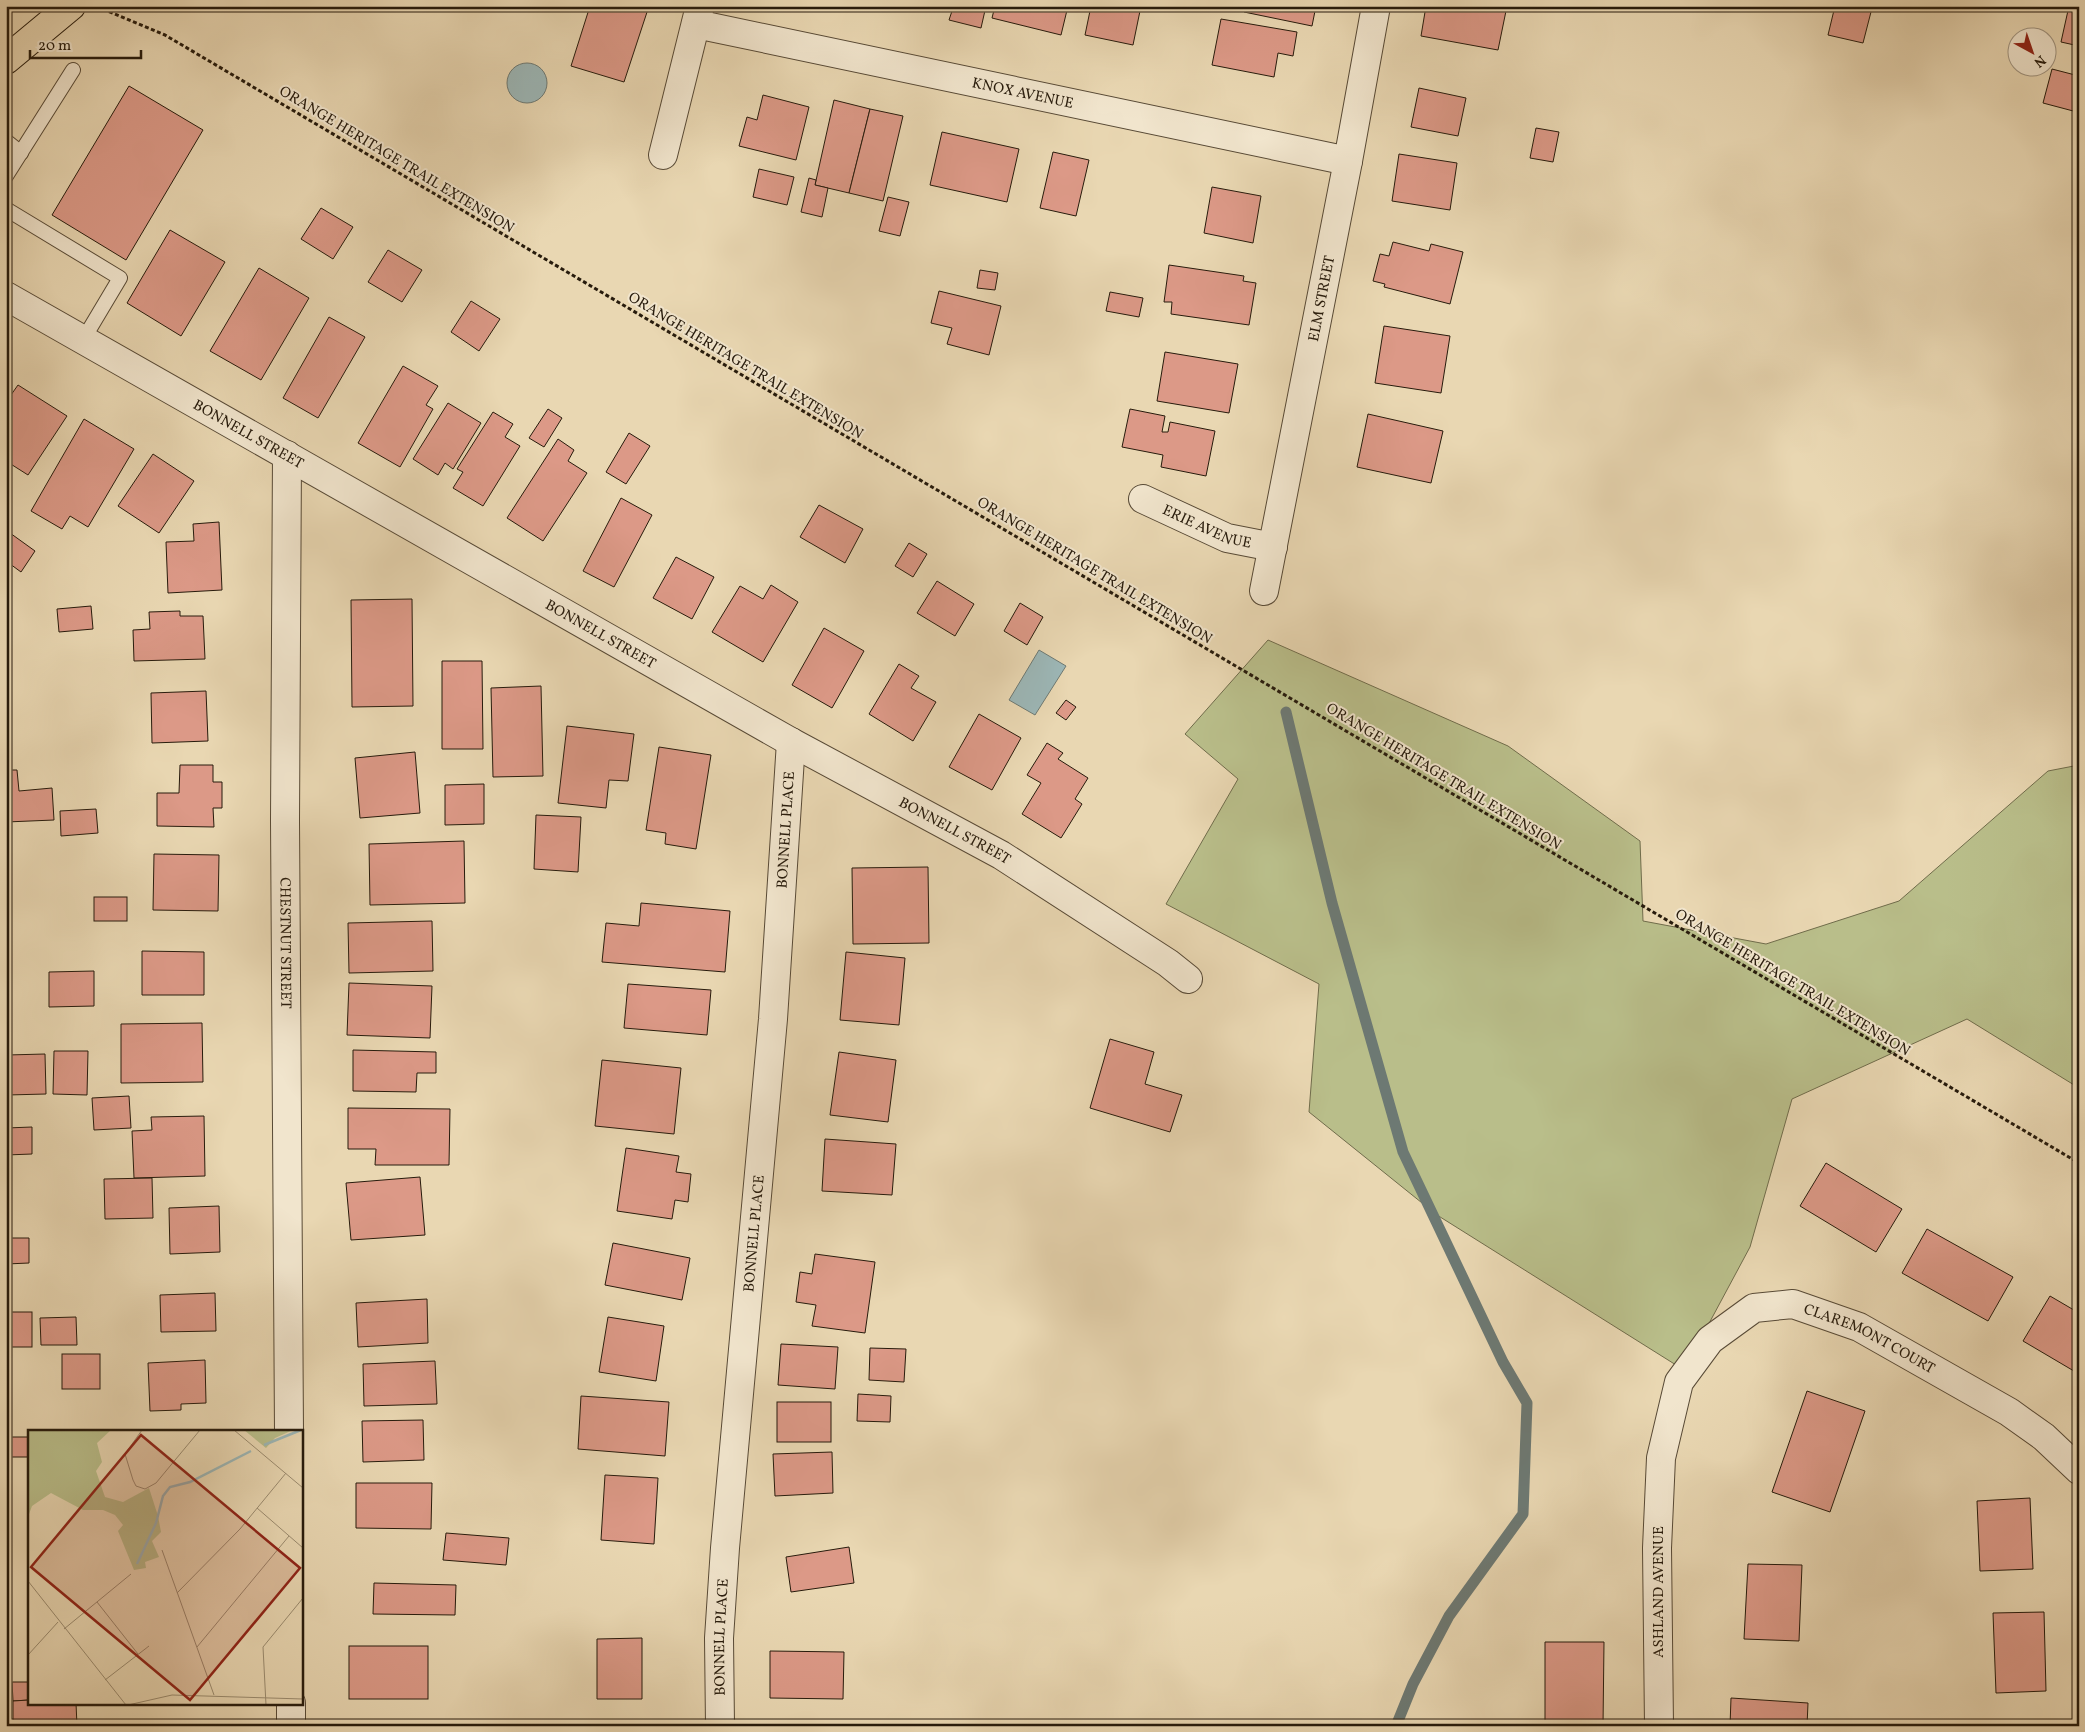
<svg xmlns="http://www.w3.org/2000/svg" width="2085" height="1732" viewBox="0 0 2085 1732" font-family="Vollkorn,serif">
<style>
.green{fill:#b9be8a;stroke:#706c4b}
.water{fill:#9cb7b7;stroke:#6d7973}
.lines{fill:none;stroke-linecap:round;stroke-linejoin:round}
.stream{stroke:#6d7973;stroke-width:11}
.building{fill:#dc9987;stroke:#271b0c}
.service-casing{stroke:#584a36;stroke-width:16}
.minor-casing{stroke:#584a36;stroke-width:30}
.primary-casing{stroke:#271b0c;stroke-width:30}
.path{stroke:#271b0c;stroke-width:3;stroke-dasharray:4 2.5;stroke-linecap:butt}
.service{stroke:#f1e5cd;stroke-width:14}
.minor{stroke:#f1e5cd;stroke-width:28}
.primary{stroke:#e9d7b2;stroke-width:28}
.labels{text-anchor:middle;stroke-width:4;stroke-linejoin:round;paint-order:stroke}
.street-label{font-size:15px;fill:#271b0c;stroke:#f1e5cd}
.inset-river{fill:none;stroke:#9cb7b7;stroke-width:2.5}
.inset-road{fill:none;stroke:#9b8c70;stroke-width:1}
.view{fill:#8f2418;fill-opacity:0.15;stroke:#8f2418;stroke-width:2.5}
.inset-edge{fill:none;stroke:#271b0c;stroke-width:2.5}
</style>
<rect width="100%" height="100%" fill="#e9d7b2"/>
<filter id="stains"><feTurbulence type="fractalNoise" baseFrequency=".004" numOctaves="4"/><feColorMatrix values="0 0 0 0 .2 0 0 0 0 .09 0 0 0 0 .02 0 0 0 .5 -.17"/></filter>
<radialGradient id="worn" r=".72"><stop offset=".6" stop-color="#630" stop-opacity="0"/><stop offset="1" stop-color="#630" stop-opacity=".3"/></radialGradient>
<polygon class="green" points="1268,640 1508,746 1640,841 1643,921 1766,944 1899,901 2048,771 2079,765 2079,1088 1967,1019 1792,1099 1750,1247 1684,1370 1437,1215 1309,1112 1319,984 1166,904 1238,779 1185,734"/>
<g class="water">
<circle cx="527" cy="83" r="20"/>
<polygon points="1039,650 1066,666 1035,715 1009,700"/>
</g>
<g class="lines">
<polyline class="stream" points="1286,712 1332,903 1403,1152 1503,1362 1527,1403 1523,1514 1449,1616 1413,1684 1396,1726"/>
</g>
<g class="building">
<polygon points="590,6 649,6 624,82 571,66"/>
<polygon points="935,6 986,6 981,28 949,20 952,11"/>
<polygon points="995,6 1068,6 1061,35 992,18"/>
<polygon points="1091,6 1141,6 1133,45 1085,35"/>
<polygon points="1246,6 1316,6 1312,26 1244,12"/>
<polygon points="1426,6 1507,6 1498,50 1421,36"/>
<polygon points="1835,6 1864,6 1872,8 1863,43 1828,35"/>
<polygon points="1980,6 2027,6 2027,11"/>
<polygon points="2069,6 2079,6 2079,46 2061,42"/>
<polygon points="1221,19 1297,32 1293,56 1278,53 1274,77 1212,65"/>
<polygon points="2052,69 2079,76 2079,104 2077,112 2043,103"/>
<polygon points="129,86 203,130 126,260 52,215"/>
<polygon points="1419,88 1466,98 1458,136 1411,127"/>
<polygon points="763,95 809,107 796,160 739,146 747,117 757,120"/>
<polygon points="834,100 870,109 849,193 815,185"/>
<polygon points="870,109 903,116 883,201 849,193"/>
<polygon points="1536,128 1559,132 1553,162 1530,158"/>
<polygon points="942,132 1019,149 1007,202 930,185"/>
<polygon points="1053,152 1089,160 1076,216 1040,208"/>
<polygon points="1399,154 1457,163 1450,210 1392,201"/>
<polygon points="759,169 794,177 787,205 753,197"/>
<polygon points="809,178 816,180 815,185 828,188 822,217 801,212"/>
<polygon points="1212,187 1261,196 1253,243 1204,233"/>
<polygon points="888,197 909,202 900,236 879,231"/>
<polygon points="321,208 353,227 333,259 301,239"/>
<polygon points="170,230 225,262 181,336 127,303"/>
<polygon points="1393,242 1429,251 1431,244 1463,252 1450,304 1384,287 1385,284 1373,281 1380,254 1389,256"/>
<polygon points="388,250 422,270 402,302 368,282"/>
<polygon points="1169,265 1244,276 1243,281 1256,283 1249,325 1171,314 1172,302 1164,302"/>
<polygon points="259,268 309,298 261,380 210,351"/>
<polygon points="980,270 998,273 995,290 977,288"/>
<polygon points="939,291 1001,306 989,355 947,344 952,328 931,323"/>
<polygon points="1110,292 1143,298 1139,317 1106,311"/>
<polygon points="471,301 500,319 479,351 451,332"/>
<polygon points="329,317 365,337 318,418 283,398"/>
<polygon points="1384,326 1450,336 1441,393 1375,383"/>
<polygon points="1165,352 1238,364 1229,413 1157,401"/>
<polygon points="403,366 438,386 426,405 433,409 400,467 358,443"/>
<polygon points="18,385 67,416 28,475 6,461 6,402"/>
<polygon points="448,403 481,423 453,469 445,463 438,475 413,459"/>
<polygon points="548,409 562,418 544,447 529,438"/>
<polygon points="1130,409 1165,416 1162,432 1168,432 1170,422 1215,431 1206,476 1161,467 1163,455 1122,447"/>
<polygon points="493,412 513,424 505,437 520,446 483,506 453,488 463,472 457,469"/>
<polygon points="1368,414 1443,431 1431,483 1357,467"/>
<polygon points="84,419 134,449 88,527 70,516 62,529 31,511"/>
<polygon points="629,433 650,446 626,484 606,472"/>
<polygon points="558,439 574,450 568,461 587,473 543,541 507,518"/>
<polygon points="153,454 194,481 159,533 118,506"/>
<polygon points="621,498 652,515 614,587 583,571"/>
<polygon points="819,505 863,529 845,563 800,537"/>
<polygon points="219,522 222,590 168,593 166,542 194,541 193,524"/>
<polygon points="10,533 35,551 21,572 6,561 6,538"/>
<polygon points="909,543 927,554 913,577 895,566"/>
<polygon points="676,557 714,577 692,619 653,598"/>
<polygon points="937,581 974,604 955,636 917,613"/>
<polygon points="771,585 798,602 763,662 712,632 740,586 763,599"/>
<polygon points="412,599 413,706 352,707 351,600"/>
<polygon points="1020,603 1043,617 1027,645 1004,631"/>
<polygon points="91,606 93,629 59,632 57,609"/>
<polygon points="180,611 180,616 203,616 205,659 134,661 133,630 150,629 149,612"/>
<polygon points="824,628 864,651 832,708 792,685"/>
<polygon points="442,661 482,661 483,749 442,749"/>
<polygon points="899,664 919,676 911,688 936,702 913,741 869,714"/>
<polygon points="541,686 543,776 493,777 491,688"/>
<polygon points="206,691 208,741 152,743 151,693"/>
<polygon points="1066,700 1076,707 1066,720 1056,713"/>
<polygon points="979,714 1021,738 992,790 949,767"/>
<polygon points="567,726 634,734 628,781 609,780 606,808 558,803"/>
<polygon points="1047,743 1063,753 1058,759 1088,778 1075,799 1082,804 1061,838 1022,814 1041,783 1027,775"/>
<polygon points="659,747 711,755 696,849 665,844 666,833 646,830"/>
<polygon points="415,752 420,813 360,818 355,758"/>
<polygon points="180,765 213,765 213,782 222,782 222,808 213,808 214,827 157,826 157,793 179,793"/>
<polygon points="6,770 17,770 19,791 52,788 54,820 6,822"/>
<polygon points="484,784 484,824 445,825 445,785"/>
<polygon points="96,809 98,833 61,836 60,811"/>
<polygon points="536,815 581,817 578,872 534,869"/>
<polygon points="464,841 465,903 370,905 369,844"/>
<polygon points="154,854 219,855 218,911 153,910"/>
<polygon points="928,867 929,943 853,944 852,868"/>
<rect x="94" y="897" width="33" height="24"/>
<polygon points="641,903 730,911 725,972 602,962 606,923 639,926"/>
<polygon points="432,921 433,971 349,973 348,923"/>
<polygon points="142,951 204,952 204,995 142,995"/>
<polygon points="846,952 905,958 899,1025 840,1020"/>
<polygon points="94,971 94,1006 49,1007 49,972"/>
<polygon points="349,983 432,986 430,1038 347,1035"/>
<polygon points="628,984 711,990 707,1035 624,1028"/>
<polygon points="202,1023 203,1082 121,1083 121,1024"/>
<polygon points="1110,1039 1154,1052 1145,1084 1182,1095 1170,1132 1090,1108"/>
<polygon points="353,1050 436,1052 436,1073 417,1073 416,1092 353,1091"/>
<polygon points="54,1051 88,1051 87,1095 53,1094"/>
<polygon points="839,1052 896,1060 888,1122 830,1115"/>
<polygon points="45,1054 46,1094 7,1095 7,1055"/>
<polygon points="602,1060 681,1068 674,1134 595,1126"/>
<polygon points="129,1096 131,1128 94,1130 92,1098"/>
<polygon points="348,1108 450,1109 449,1165 375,1165 376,1149 348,1149"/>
<polygon points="204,1116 205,1176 134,1178 132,1131 152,1130 151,1117"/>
<polygon points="32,1127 32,1154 6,1155 6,1128"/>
<polygon points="825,1139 896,1144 892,1195 822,1191"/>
<polygon points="626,1148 679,1156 676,1172 691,1174 688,1202 675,1200 672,1219 617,1211"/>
<polygon points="1826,1163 1902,1209 1876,1252 1800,1206"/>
<polygon points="420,1177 425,1235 351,1240 346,1183"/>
<polygon points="152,1178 153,1218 105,1219 104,1179"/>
<polygon points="219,1206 220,1252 170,1254 169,1208"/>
<polygon points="1927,1229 2013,1277 1988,1321 1902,1273"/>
<polygon points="6,1238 29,1238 29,1263 6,1264"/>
<polygon points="613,1243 690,1258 682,1300 605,1285"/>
<polygon points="815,1254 875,1262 865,1333 812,1326 816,1305 796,1302 800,1272 812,1274"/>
<polygon points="215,1293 216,1331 161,1332 160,1295"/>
<polygon points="2050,1296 2079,1313 2079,1374 2023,1341"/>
<polygon points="427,1299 428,1343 358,1347 356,1303"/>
<rect x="6" y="1312" width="26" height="35"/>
<polygon points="76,1317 77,1345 41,1345 40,1318"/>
<polygon points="608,1317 664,1326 656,1381 599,1372"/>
<polygon points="781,1344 838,1347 835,1389 778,1385"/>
<polygon points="870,1348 906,1349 904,1382 869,1380"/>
<rect x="62" y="1354" width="38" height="35"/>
<polygon points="205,1360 206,1403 181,1404 181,1410 150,1411 148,1363"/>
<polygon points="435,1361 437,1404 364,1406 363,1364"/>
<polygon points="1807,1391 1865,1411 1830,1512 1772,1492"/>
<polygon points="858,1394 891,1396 890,1422 857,1421"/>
<polygon points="581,1396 669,1402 665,1456 578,1449"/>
<rect x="777" y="1402" width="54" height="40"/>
<polygon points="423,1420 424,1460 363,1462 362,1421"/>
<rect x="10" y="1437" width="19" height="20"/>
<polygon points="832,1452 833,1493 775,1496 773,1454"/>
<polygon points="605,1475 658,1478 654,1544 601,1540"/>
<polygon points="356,1483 432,1483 431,1529 356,1528"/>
<polygon points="2030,1498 2033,1569 1980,1571 1977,1501"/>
<polygon points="446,1533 509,1538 506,1565 443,1560"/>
<polygon points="849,1547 854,1583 791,1592 786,1557"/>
<polygon points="1748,1564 1802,1565 1799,1641 1744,1639"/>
<polygon points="374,1583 456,1585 455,1615 373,1614"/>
<polygon points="2044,1612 2046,1691 1996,1693 1993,1613"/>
<polygon points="642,1638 642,1699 597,1699 597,1639"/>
<polygon points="1545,1642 1604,1642 1603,1726 1545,1726"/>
<rect x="349" y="1646" width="79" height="53"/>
<polygon points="770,1651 844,1652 843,1699 770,1698"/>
<polygon points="12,1682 29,1682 29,1700 13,1701"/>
<polygon points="1731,1698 1808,1703 1807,1726 1730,1726"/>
<polygon points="29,1700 29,1703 76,1703 77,1726 13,1726 13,1701"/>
<polygon points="840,1723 840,1726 766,1726 766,1724"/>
</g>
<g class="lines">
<g class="service-casing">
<g id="service">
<polyline points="6,141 21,153"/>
<polyline points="6,176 73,70"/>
<polyline points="6,209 120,278 83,340"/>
</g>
</g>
<g class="minor-casing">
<g id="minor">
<path id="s1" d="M 696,24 L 1348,161"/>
<polyline points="663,155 700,6"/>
<path id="s2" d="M 6,296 L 791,742 L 1001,855 L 1168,963 L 1188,979"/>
<path id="s3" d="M 287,455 L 285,821 L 289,1431"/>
<path id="s4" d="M 1143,499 L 1227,538 L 1273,547"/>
<path id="s5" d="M 1264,591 L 1348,161 L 1376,6"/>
<polyline points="291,1703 291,1726"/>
<path id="s6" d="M 720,1726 L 719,1638 L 725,1548 L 773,1019 L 791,742"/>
<path id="s7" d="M 1659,1726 L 1657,1548 L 1661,1458 L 1679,1382 L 1710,1340 L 1754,1308 L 1793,1304 L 1859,1327 L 2009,1412 L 2044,1437 L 2079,1470"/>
</g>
</g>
<g class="primary-casing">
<polyline id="primary" points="6,60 71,6"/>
</g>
<polyline class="path" points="103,9 165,35 2079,1163"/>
<use href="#service" class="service"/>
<use href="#minor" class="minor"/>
<use href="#primary" class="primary"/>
</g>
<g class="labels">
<g class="street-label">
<text dy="5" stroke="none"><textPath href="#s1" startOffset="334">KNOX AVENUE</textPath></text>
<text transform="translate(397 159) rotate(31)" y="5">ORANGE HERITAGE TRAIL EXTENSION</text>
<text dy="5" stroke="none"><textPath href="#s5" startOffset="298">ELM STREET</textPath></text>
<text transform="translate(746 365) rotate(31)" y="5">ORANGE HERITAGE TRAIL EXTENSION</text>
<text dy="5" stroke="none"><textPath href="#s2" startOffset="279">BONNELL STREET</textPath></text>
<text dy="5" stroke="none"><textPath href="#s4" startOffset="70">ERIE AVENUE</textPath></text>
<text transform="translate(1095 570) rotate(31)" y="5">ORANGE HERITAGE TRAIL EXTENSION</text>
<text dy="5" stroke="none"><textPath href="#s2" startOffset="684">BONNELL STREET</textPath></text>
<text transform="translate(1444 776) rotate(31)" y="5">ORANGE HERITAGE TRAIL EXTENSION</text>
<text dy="5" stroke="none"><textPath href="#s6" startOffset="899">BONNELL PLACE</textPath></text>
<text dy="5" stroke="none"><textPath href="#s2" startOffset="1089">BONNELL STREET</textPath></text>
<text dy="5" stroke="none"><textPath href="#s3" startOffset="488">CHESTNUT STREET</textPath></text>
<text transform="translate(1793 982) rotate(31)" y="5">ORANGE HERITAGE TRAIL EXTENSION</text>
<text dy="5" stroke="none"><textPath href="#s6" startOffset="494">BONNELL PLACE</textPath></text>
<text dy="5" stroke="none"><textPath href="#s7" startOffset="576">CLAREMONT COURT</textPath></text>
<text transform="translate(1658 1592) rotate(-90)" y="5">ASHLAND AVENUE</text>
<text dy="5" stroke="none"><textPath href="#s6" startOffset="89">BONNELL PLACE</textPath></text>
</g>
</g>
<g transform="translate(28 1430)">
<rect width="275" height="275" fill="#e9d7b2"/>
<path d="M 0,0 L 83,0 L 69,13 L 74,32 L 68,41 L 77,67 L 95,72 L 121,58 L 130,86 L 133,102 L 124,111 L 131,127 L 117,132 L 118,138 L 106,140 L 90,101 L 95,95 L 87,85 L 75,80 L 55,80 L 23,63 L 4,76 L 0,87 ZM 216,0 L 265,0 L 247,8 L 238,18 Z" fill="#b9be8a"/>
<path class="inset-river" d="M 236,15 L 273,0M 109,134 L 128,93 L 135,66 L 142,57 L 162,52 L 223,21"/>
<path class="inset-road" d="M 114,0 L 97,24 L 105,50 L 108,56 L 117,59 L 128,53 L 172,0M 206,0 L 275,58M 229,78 L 275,118M 134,120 L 186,265M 0,151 L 98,275M 149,163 L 212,99 L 258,43M 69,172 L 110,224M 36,199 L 103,144M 169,217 L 261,106M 0,225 L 30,192M 77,250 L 121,216M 100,275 L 144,265 L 275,269M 238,275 L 235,217 L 275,168"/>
<path class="view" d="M 113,5 L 272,138 L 162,270 L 3,137 Z"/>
<rect width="275" height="275" class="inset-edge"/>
</g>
<rect width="2085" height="1732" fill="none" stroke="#e9d7b2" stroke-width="25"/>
<rect x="8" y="8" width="2070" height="1717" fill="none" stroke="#271b0c" stroke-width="2.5"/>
<rect x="12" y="12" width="2060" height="1707" fill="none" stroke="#271b0c"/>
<g transform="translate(2032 52) rotate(140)"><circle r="24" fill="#f1e5cd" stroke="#a09480"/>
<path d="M0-4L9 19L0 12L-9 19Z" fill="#8f2418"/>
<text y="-8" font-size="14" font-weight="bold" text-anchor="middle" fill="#271b0c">N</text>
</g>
<path d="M30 50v8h111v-8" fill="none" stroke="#271b0c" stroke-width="2.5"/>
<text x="38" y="50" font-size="15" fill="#271b0c" stroke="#f1e5cd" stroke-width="4" paint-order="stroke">20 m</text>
<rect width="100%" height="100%" filter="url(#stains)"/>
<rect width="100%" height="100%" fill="url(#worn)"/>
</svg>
